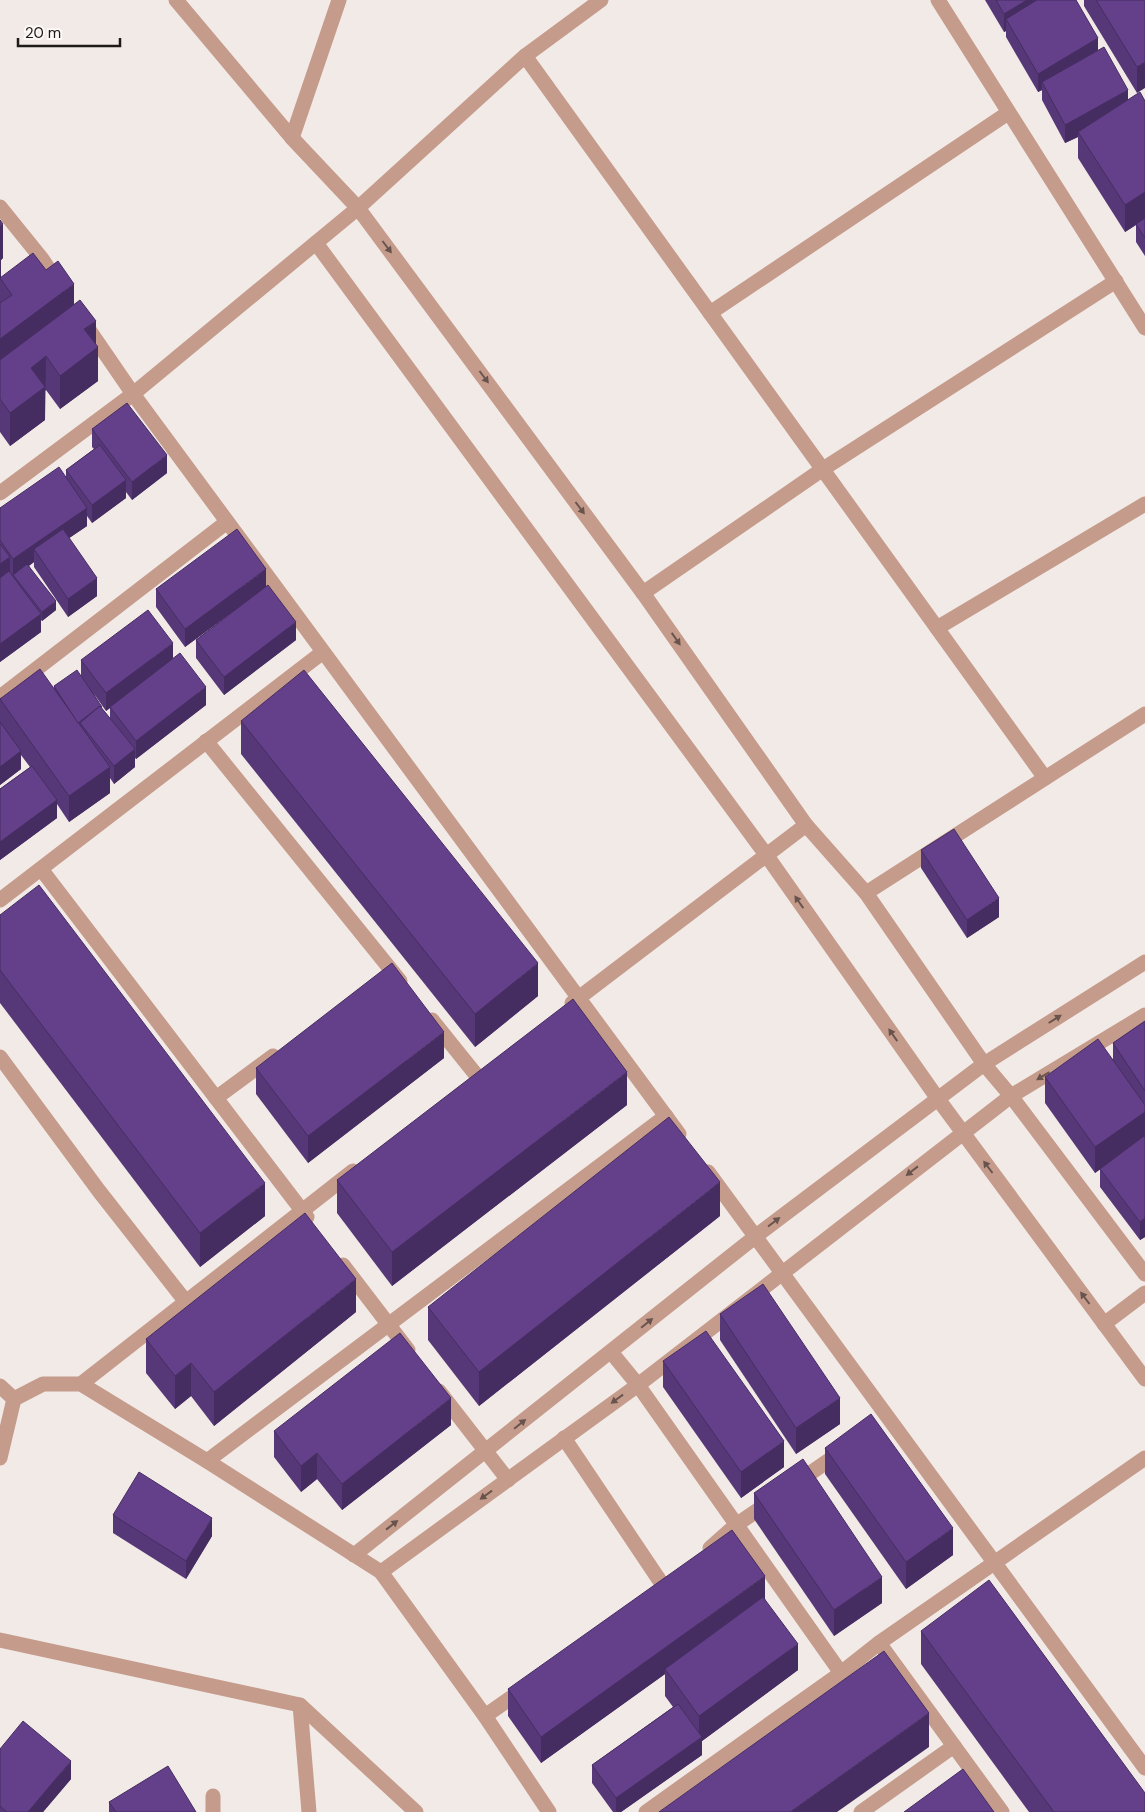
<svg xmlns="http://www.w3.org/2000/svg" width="1145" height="1812" viewBox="0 0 1145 1812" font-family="'DM Sans',sans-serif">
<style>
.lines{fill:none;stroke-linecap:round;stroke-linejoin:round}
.minor{stroke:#c59b8c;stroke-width:15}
.wall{fill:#563778;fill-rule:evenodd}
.shaded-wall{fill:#462d61}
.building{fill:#64408b;stroke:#462d61}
.oneway{fill:#69544d}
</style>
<rect width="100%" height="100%" fill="#f2eae6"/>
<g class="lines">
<g class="minor">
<polyline points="176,0 292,138 358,208 643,593 806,825 866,893 984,1064 1011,1096 1145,1274"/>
<polyline points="938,0 1145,328"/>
<polyline points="525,56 1045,778"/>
<polyline points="292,138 339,0"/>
<polyline points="0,207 42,259 60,286"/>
<polyline points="316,243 767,856 938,1099 1145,1379"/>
<polyline points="710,313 1008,113"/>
<polyline points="85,324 133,394 679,1134"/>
<polyline points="0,493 133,394 358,208 525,56 601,0"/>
<polyline points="643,593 823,469 1116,281"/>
<polyline points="937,628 1145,504"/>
<polyline points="0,697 227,522"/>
<polyline points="206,741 400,981"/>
<polyline points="41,869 307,1217"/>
<polyline points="866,893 1145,714"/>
<polyline points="0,900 323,652"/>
<polyline points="572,1003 806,825"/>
<polyline points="432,1020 477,1076"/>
<polyline points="0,1057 99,1191 186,1302"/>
<polyline points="216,1098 273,1056"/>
<polyline points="708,1172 1145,1768"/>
<polyline points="343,1265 408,1350"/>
<polyline points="1104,1324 1145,1293"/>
<polyline points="611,1352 638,1385 841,1673"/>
<polyline points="81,1384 353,1171"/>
<polyline points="0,1386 14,1399"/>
<polyline points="439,1391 508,1480"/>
<polyline points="564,1438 664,1587"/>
<polyline points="0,1458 14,1399 43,1384 81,1384 207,1461 381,1572 485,1716 549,1812"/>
<polyline points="207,1461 666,1116"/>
<polyline points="796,1483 841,1452"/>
<polyline points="710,1548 736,1525 771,1501"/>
<polyline points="354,1555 756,1236 984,1064 1145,962"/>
<polyline points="381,1572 638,1385 1011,1096 1145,1015"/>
<polyline points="0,1640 300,1705 416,1812"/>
<polyline points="879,1643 1002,1812"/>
<polyline points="300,1705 309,1812"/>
<polyline points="485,1716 525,1688"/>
<polyline points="213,1812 213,1796"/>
<polyline points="646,1812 841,1673 879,1643 1145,1458"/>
<polyline points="861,1812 954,1746"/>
</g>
</g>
<g class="wall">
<polygon points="985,0 1076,0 1098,50 1128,99 1145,101 1145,256 1136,242 1136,225 1125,232 1078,158 1078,137 1065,143 1042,100 1042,90 1038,92 1006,37 1006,31 1004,32"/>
<polygon points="1084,0 1145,0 1137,93 1084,6"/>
<polygon points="0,220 3,258 1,260 1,277 46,270 74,304 96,345 98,381 60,409 46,390 45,391 45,420 10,446 0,432"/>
<polygon points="92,429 167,473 132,500 126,492 126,498 92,523 87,516 87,526 69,538 97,596 68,617 34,567 34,562 29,566 56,610 42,621 41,620 41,632 0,662 0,508 66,477 66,470 94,449 92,447"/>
<polygon points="266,587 296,640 224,695 196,658 196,640 265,588 185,647 156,607 156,589"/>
<path d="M 173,658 L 206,705 L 136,759 L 135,758 L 135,767 L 114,784 L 110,778 L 110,793 L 69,822 L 57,804 L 57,818 L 0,860 L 0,789 L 30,767 L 21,755 L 21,769 L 0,785 L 0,698 L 54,689 L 54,686 L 81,677 L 81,660 ZM 94,694 L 106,711 L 110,708 L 110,718 L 102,709 Z"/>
<polygon points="241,721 538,996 475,1047 241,754"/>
<polygon points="921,850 999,917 967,938 921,868"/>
<polygon points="0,915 265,1216 200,1267 0,1003"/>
<polygon points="1145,1021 1145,1237 1140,1240 1100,1187 1100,1169 1095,1173 1045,1103 1045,1077 1113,1059 1113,1043"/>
<polygon points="444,1058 308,1163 256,1094 256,1068"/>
<polygon points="627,1105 392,1286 337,1213 337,1180"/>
<polygon points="720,1216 479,1406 428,1340 428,1307"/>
<polygon points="356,1312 214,1426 191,1396 175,1409 146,1373 146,1339"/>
<polygon points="720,1314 840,1424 796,1454 720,1340"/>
<polygon points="663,1361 784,1467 741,1498 663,1387"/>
<polygon points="451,1425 342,1510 317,1479 301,1492 274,1457 274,1431"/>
<polygon points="825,1448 953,1555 906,1589 825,1474"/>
<polygon points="754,1493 882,1603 834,1636 754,1519"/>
<polygon points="113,1515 212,1536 186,1579 113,1533"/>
<polygon points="765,1599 798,1670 702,1741 702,1755 621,1812 613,1812 592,1783 592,1765 673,1707 665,1696 665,1674 541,1763 508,1716 508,1689"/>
<polygon points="921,1631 1145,1812 1029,1812 921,1664"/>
<polygon points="0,1749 71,1779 43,1812 0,1812"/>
<polygon points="109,1802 196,1812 109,1812"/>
</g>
<g class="shaded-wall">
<polygon points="1027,0 1054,0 1006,19 1006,31 1004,32 1004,14"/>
<polygon points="1098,38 1098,56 1042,82 1042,90 1038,92 1038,74"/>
<polygon points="1145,62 1145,88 1137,93 1137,67"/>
<polygon points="1128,90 1128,108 1078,132 1078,137 1065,143 1065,125"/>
<polygon points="1145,192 1145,219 1125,232 1125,205"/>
<polygon points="3,224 3,258 1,260 1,279 0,278 0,227"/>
<polygon points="74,284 74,317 0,372 0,339"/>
<polygon points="96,321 96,348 98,347 98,381 60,409 60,376 84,329"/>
<polygon points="46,356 45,420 10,446 10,413 31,368"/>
<polygon points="167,455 167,473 132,500 132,482"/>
<polygon points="126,480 126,498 92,523 92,505"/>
<polygon points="87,508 87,526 40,558 34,549 34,562 13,577 13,559"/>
<polygon points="10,557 10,584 0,591 0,564"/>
<polygon points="266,569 266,587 185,647 185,629"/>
<polygon points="97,578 97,596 68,617 68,599"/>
<polygon points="56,601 56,610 42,621 42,612"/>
<polygon points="41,614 41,632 0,662 0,644"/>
<polygon points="296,622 296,640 224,695 224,677"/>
<polygon points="173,643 173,661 110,707 110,708 106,711 106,693"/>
<polygon points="206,687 206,705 136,759 136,741"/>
<polygon points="135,749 135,767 114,784 114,766"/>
<polygon points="21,751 21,769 0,785 0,767"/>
<polygon points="110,767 110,793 69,822 69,796"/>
<polygon points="57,800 57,818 0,860 0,842"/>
<polygon points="999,898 999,917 967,938 967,920"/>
<polygon points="538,963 538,996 475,1047 475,1014"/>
<polygon points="444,1032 444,1058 308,1163 308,1136"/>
<polygon points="627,1072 627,1105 392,1286 392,1252"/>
<polygon points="1145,1112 1145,1138 1095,1173 1095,1147"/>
<polygon points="720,1182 720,1216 479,1406 479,1372"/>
<polygon points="265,1183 265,1216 200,1267 200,1233"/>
<polygon points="1145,1218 1145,1237 1140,1240 1140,1222"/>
<polygon points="356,1279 356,1312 214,1426 214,1392"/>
<polygon points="191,1363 191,1396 175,1409 175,1376"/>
<polygon points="451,1398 451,1425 342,1510 342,1484"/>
<polygon points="840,1398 840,1424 796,1454 796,1428"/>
<polygon points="784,1441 784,1467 741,1498 741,1472"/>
<polygon points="317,1453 317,1479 301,1492 301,1466"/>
<polygon points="212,1518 212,1536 186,1579 186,1561"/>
<polygon points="953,1528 953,1555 906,1589 906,1562"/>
<polygon points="765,1576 765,1603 665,1669 665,1674 541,1763 541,1737"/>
<polygon points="882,1577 882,1603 834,1636 834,1610"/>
<polygon points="798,1644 798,1670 702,1741 702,1755 621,1812 616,1812 616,1798 699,1738 699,1716"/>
<polygon points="929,1713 929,1747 837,1812 790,1812"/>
<polygon points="71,1761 71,1779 43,1812 28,1812"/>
</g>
<g class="building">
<polygon points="996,0 1027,0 1004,14"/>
<polygon points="1037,0 1076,0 1098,38 1038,74 1006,19"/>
<polygon points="1096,0 1145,0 1145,62 1137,67"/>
<polygon points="1104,47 1128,90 1065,125 1042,82"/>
<polygon points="1140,92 1145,101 1145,192 1125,205 1078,132"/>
<polygon points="1145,218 1145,238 1136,224"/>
<polygon points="0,220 3,224 0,227"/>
<polygon points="33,253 46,270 58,261 74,284 0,339 0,303 12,295 0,278"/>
<polygon points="80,300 96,321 84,329 98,347 60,376 46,356 31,368 45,387 10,413 0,399 0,360"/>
<polygon points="127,403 167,455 132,482 92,429"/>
<polygon points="100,445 126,480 92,505 66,470"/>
<polygon points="59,467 87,508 13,559 0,540 0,508"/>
<polygon points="63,529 97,578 68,599 34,549"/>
<polygon points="237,529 266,569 185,629 156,589"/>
<polygon points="0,544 10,557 0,564"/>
<polygon points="27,564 56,601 42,612 13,575"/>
<polygon points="9,571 41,614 0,644 0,578"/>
<polygon points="268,585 296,622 224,677 196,640"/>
<polygon points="148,610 173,643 106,693 81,660"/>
<polygon points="180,653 206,687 136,741 110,707"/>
<polygon points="40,669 110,767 69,796 0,699"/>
<polygon points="77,670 102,707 101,708 100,706 78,723 54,686"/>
<polygon points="304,670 538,963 475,1014 241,721"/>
<polygon points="100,706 135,749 114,766 80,723"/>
<polygon points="0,722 21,751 0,767"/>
<polygon points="32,766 57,800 0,842 0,789"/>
<polygon points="954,829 999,898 967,920 921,850"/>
<polygon points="39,885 265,1183 200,1233 0,970 0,915"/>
<polygon points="392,963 444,1032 308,1136 256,1068"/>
<polygon points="573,999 627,1072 392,1252 337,1180"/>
<polygon points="1145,1021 1145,1091 1113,1043"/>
<polygon points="1098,1039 1145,1105 1145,1112 1095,1147 1045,1077"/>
<polygon points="669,1117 720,1182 479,1372 428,1307"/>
<polygon points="1144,1136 1145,1137 1145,1218 1140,1222 1100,1169"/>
<polygon points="305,1213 356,1279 214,1392 191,1363 175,1376 146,1339"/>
<polygon points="763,1284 840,1398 796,1428 720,1314"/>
<polygon points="706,1331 784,1441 741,1472 663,1361"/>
<polygon points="400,1333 451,1398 342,1484 317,1453 301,1466 274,1431"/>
<polygon points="871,1414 953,1528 906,1562 825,1448"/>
<polygon points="803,1459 882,1577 834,1610 754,1493"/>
<polygon points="139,1472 212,1518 186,1561 113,1515"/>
<polygon points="732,1530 765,1576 541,1737 508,1689"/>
<polygon points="989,1580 1145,1793 1145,1812 1054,1812 921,1631"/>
<polygon points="763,1597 798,1644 699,1716 665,1669"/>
<polygon points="884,1651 929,1713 790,1812 659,1812"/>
<polygon points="678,1704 702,1737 616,1798 592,1765"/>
<polygon points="23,1721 71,1761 28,1812 7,1812 0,1806 0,1749"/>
<polygon points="168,1766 196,1812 116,1812 109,1802"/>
<polygon points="963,1769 994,1812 904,1812"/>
</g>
<defs><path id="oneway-solid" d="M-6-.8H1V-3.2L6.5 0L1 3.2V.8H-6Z" transform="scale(1.25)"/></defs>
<g class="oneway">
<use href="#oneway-solid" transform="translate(387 247) rotate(53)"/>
<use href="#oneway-solid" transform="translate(484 377) rotate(53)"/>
<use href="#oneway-solid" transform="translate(580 508) rotate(53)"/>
<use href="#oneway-solid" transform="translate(676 639) rotate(55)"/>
<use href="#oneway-solid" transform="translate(799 902) rotate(-125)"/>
<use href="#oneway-solid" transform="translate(1055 1019) rotate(-32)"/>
<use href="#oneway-solid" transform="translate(893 1035) rotate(-125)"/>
<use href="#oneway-solid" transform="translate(1043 1076) rotate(149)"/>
<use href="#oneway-solid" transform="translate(988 1167) rotate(-127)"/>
<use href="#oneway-solid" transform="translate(912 1171) rotate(142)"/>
<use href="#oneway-solid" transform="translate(774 1222) rotate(-37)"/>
<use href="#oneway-solid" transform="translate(1085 1298) rotate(-127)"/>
<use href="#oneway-solid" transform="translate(647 1323) rotate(-39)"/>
<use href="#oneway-solid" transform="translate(617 1399) rotate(144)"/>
<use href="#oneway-solid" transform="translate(520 1424) rotate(-39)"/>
<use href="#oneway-solid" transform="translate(486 1495) rotate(144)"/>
<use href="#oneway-solid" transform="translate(392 1525) rotate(-38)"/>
</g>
<path d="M18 38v8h102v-8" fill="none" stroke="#1d1a19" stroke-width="2.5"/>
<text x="25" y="38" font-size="15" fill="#1d1a19" stroke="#fef8f5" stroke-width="4" paint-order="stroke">20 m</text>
</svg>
